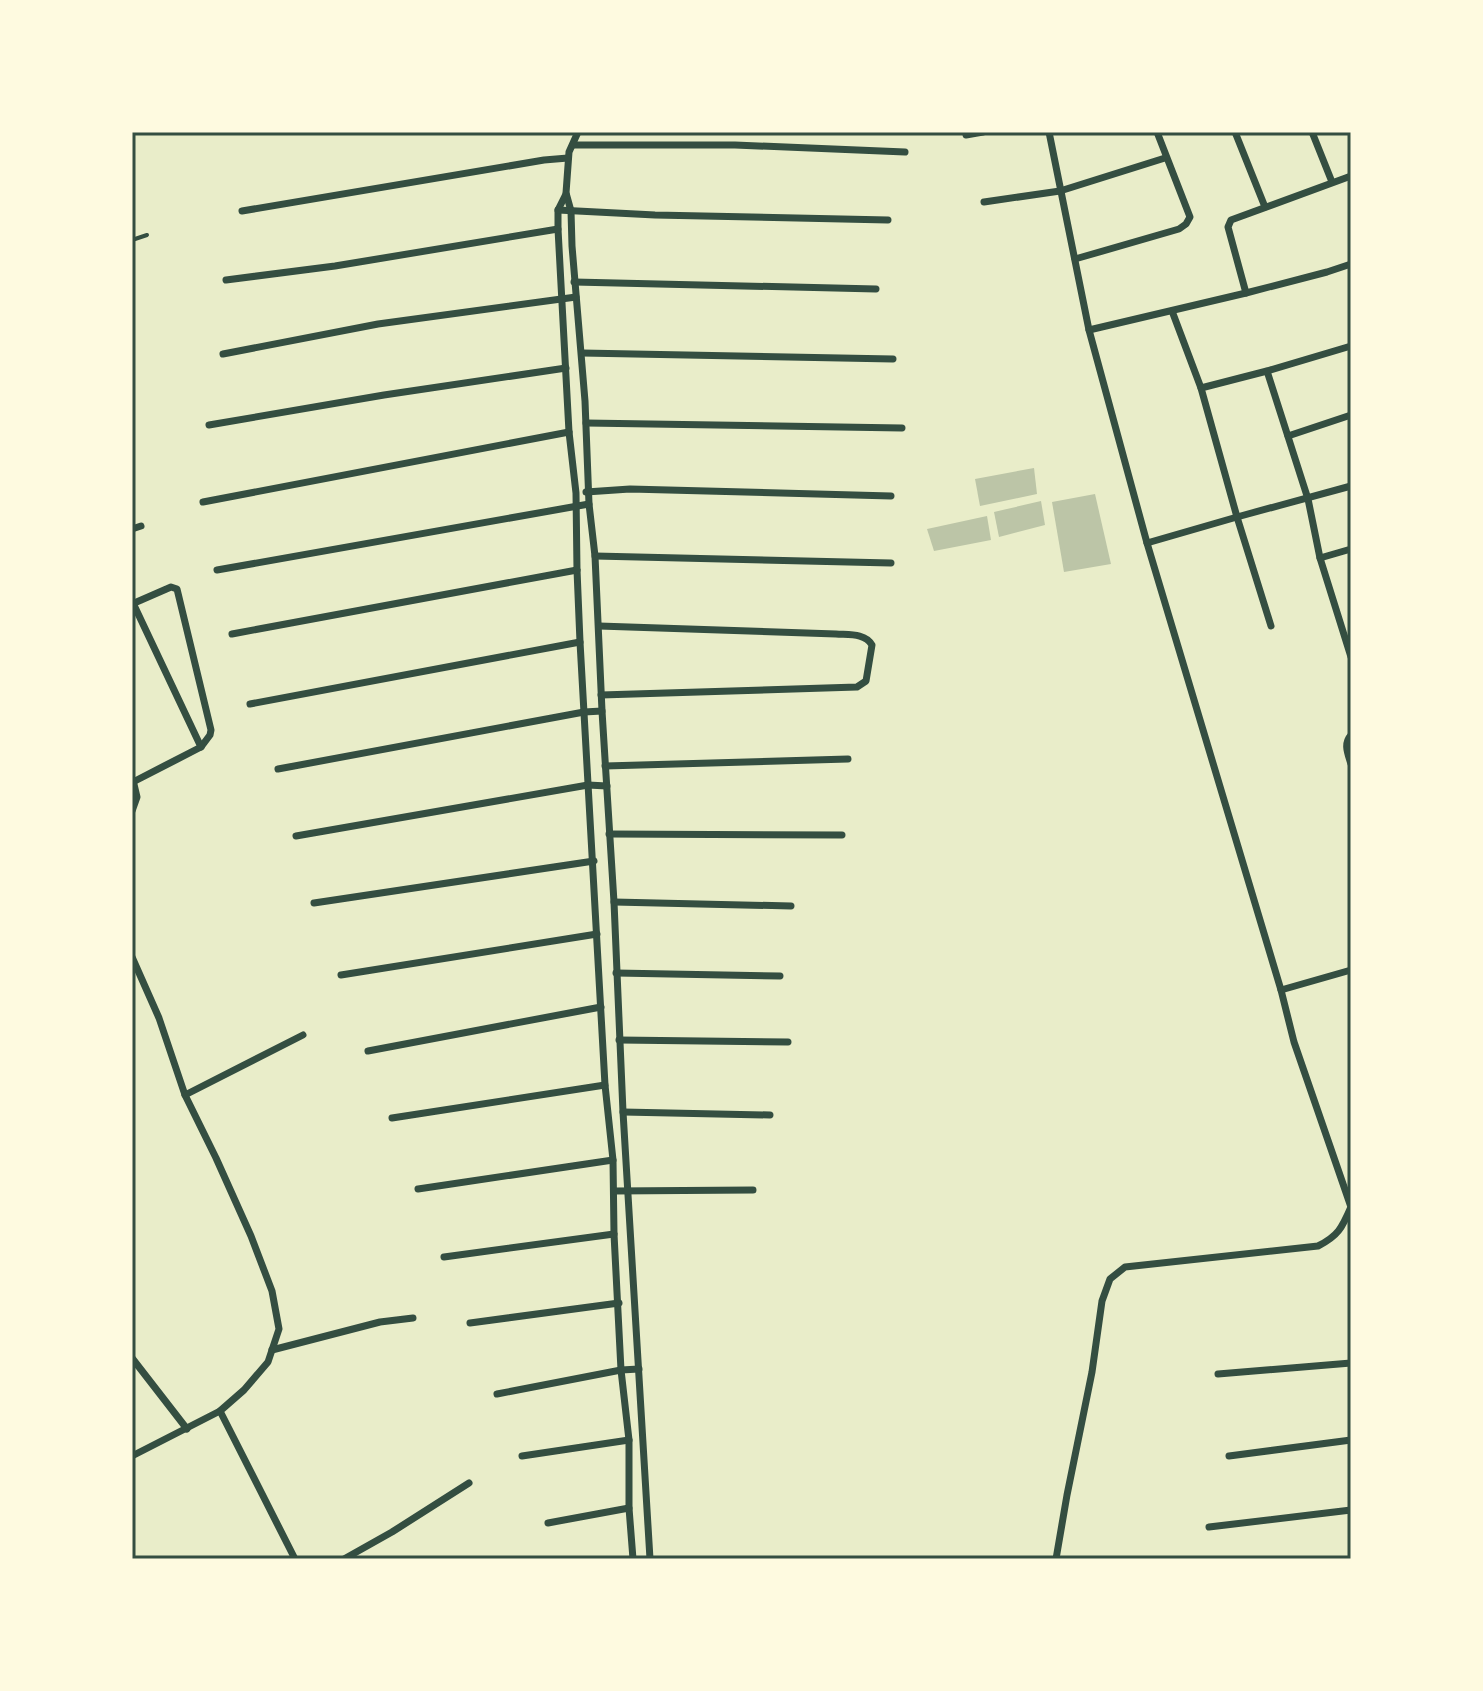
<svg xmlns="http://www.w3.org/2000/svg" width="1483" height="1691" viewBox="0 0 1483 1691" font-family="Lora,serif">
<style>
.building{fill:#bcc5a7}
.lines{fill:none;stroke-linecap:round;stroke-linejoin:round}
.service{stroke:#344e41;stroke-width:4}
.minor{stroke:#344e41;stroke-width:7}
.neatline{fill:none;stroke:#344e41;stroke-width:3}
</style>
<rect width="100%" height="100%" fill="#e9edc9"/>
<g class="building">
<polygon points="1034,468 1037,494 980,506 975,479"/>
<polygon points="1095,494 1111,564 1064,572 1052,502"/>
<polygon points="1041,501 1045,525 999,537 994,512"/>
<polygon points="987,516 991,540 934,551 927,529"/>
</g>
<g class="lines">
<polyline class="service" points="132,240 147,235"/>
<g class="minor">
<polyline points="578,132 569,152 566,193 571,211 572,246 585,401 589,504 595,556 602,711 614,902 623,1112 650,1559"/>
<path d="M 1049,132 L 1089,330 L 1147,543 L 1281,990 L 1294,1042 L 1351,1207 C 1342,1228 1338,1236 1318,1246 L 1125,1267 L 1110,1279 L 1102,1301 L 1092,1372 L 1067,1495 L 1056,1559"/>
<polyline points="1235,132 1265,207"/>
<polyline points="1312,132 1332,182"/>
<polyline points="966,135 983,132"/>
<polyline points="573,145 735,145 905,152"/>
<polyline points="566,194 558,210 558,229 569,432 576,493 577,570 580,642 605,1085 613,1160 614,1234 621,1370 629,1440 629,1508 633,1559"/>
<polyline points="984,202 1060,191 1165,158"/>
<polyline points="558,210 655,215 888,220"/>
<polyline points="242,211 544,160 568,158"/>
<polyline points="1075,259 1179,229 1186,224 1190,217 1157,132"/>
<polyline points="226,280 335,266 558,229"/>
<polyline points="574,282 876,289"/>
<polyline points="1246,293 1228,227 1231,220 1351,176"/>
<polyline points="1172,311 1201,388"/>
<polyline points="1089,330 1246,293 1327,272 1351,264"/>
<polyline points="582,353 893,359"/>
<polyline points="223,354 378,324 576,297"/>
<polyline points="1267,371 1308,499 1320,558 1351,657"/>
<polyline points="586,423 902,428"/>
<polyline points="209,425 384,395 566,368"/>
<polyline points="1288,436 1351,415"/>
<polyline points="586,492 630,489 891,496"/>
<polyline points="203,502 569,432"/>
<polyline points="132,529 141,526"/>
<polyline points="1147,543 1237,517 1351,486"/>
<polyline points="595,556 891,563"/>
<polyline points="1320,558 1351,549"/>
<polyline points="217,570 589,504"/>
<polyline points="133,603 201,747"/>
<polyline points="132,604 171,587 177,589 211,730 210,735 201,747 133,782"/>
<path d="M 599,626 L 836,634 C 849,635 865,633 872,645 L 866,681 L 857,687 L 601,695"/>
<polyline points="1271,626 1237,517 1201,388 1267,371 1351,346"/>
<polyline points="232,634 577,570"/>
<polyline points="250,704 580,642"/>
<path d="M 1351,735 C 1343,744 1348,754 1351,764"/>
<polyline points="605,766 848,759"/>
<polyline points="278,769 584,712 602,711"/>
<polyline points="132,811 137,797 133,780"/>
<polyline points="609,834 842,835"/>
<polyline points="296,836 588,785 607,786"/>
<polyline points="614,902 791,906"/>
<polyline points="314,903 594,861"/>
<polyline points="132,957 159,1018 185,1095 216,1158 251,1236 272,1291 279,1329 268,1362 244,1390 220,1411 295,1559"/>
<polyline points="616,973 780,976"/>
<polyline points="341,975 597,934"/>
<polyline points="1281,990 1351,970"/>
<polyline points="619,1040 788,1042"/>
<polyline points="368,1051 601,1007"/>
<polyline points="185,1095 303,1035"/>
<polyline points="623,1112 770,1115"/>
<polyline points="392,1118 605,1085"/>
<polyline points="418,1189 613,1160"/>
<polyline points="614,1191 753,1190"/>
<polyline points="444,1257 614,1234"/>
<polyline points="470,1323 619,1303"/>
<polyline points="272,1350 380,1322 413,1318"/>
<polyline points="132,1358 187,1429"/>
<polyline points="1218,1374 1351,1363"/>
<polyline points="497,1394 621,1370 639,1369"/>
<polyline points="132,1456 220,1411"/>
<polyline points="522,1456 629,1440"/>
<polyline points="1229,1456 1351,1440"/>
<polyline points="548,1523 629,1508"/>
<polyline points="1209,1527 1351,1510"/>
<polyline points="344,1559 392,1532 469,1483"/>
</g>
</g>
<rect width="1483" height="1691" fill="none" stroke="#fefae0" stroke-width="268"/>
<rect x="134" y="134" width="1215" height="1423" class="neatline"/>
</svg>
